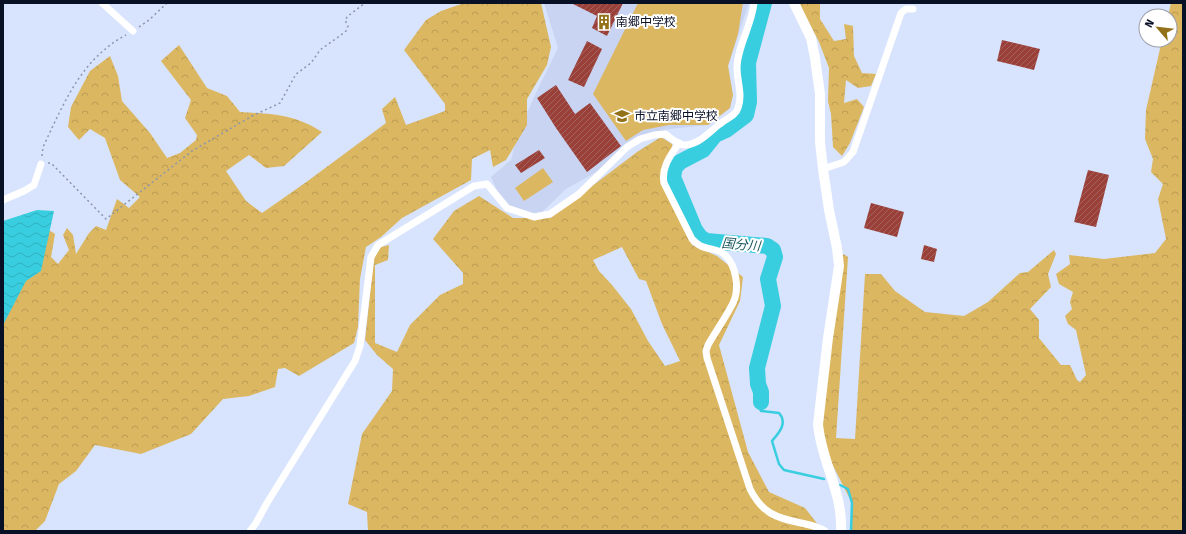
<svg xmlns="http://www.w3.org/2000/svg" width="1186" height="534" viewBox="0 0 1186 534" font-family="'Fira Sans','Noto Sans JP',sans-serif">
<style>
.built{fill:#c8d4f1}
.forest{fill:url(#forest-crowns);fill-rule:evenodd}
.garden{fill:#dcb762}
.water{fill:url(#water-waves)}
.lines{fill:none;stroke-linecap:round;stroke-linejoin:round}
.stream{stroke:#38cee0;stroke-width:2.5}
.river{stroke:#38cee0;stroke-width:16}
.building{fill:url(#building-hatch)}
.path{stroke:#8b95ad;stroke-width:1.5;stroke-dasharray:2 3;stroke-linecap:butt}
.street{stroke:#fff;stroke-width:7}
.secondary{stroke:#fff;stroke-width:10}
.labels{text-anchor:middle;stroke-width:4;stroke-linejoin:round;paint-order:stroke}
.poi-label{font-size:12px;fill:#081026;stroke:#fff;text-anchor:start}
.water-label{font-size:13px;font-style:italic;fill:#18545c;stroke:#fff}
</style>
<defs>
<pattern id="forest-crowns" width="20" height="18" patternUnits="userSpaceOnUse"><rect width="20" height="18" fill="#dcb762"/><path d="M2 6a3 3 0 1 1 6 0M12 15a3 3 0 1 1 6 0" fill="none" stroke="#bb9c55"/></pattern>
<pattern id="water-waves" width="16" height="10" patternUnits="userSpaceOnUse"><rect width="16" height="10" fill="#38cee0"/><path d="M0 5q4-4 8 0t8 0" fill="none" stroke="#30b0c0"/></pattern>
<pattern id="building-hatch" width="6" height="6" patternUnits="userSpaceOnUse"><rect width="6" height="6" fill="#9a4039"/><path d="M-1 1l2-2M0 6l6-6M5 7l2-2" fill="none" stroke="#a26461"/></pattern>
</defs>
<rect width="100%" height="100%" fill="#d8e3fd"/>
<polygon class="built" points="544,3 749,3 728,66 733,95 730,108 708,125 668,129 643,135 598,171 566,189 541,213 536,214 510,208 498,192 491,177 511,160 518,134 533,99 558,48"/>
<g class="forest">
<path d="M 464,3 L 541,3 L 551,47 L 547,65 L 527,99 L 527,125 L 506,160 L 493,167 L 490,150 L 472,159 L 471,180 L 402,218 L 381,237 L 366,247 L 360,279 L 358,327 L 354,343 L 299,376 L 285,368 L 278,369 L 275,387 L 249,396 L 223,399 L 191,434 L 141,454 L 95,445 L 76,471 L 59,484 L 45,521 L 35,531 L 3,531 L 3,312 L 43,226 L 55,234 L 51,257 L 58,264 L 69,250 L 63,235 L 67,228 L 73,235 L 76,254 L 89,233 L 96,226 L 106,230 L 117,199 L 129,208 L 140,197 L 120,180 L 105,138 L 90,129 L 79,140 L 68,127 L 71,107 L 90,71 L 110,56 L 118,76 L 122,101 L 150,133 L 167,158 L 180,153 L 196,140 L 197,135 L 185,118 L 191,100 L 161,61 L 179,45 L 207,88 L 227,96 L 240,112 C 272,114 294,114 322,132 L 284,166 L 266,168 L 249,155 L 226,171 L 246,201 L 262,213 L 305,183 L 386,123 L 382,109 L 395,97 L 406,125 L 445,111 L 445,104 L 404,50 L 426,20 L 441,11 Z"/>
<polygon points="799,3 820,3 820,19 834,41 846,39 844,24 853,26 854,56 862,73 876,74 871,86 858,88 846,80 844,103 857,99 864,107 850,143 842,156 833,147 831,114 828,101 829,68 819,42"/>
<polygon points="1171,3 1183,3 1183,531 851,531 851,501 829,458 822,434 827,378 843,254 848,257 836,438 855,439 865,274 881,274 895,291 925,312 964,316 988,302 1020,273 1028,272 1054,250 1056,254 1048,274 1051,287 1030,309 1039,320 1039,338 1061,365 1070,365 1077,380 1080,382 1086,375 1076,330 1068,324 1065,316 1072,309 1070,302 1073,292 1059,284 1056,274 1070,264 1069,255 1104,259 1155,253 1166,239 1158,199 1163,184 1151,172 1153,159 1145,139 1146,110 1162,40 1170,40 1170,16 1168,16"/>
<path d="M 661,137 L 672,144 L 673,149 L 663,186 L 692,245 L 717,256 L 743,277 L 740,301 L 719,345 L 748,452 L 769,492 L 805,508 L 823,531 L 368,531 L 367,512 L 348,504 L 362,434 L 392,391 L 393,369 L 377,355 L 365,340 L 374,258 L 381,247 L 389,245 L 388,260 L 375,265 L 375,343 L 397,352 L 410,325 L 440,295 L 463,284 L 463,273 L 433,239 L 454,211 L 479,196 L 513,218 L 550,218 L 637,152 ZM 622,247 L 639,279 L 646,281 L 662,324 L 680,361 L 665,366 L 648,341 L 631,309 L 612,285 L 599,271 L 593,260 Z"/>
</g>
<g class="garden">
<polygon points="638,3 743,3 738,34 728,66 733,95 730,108 708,125 669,125 643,130 626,141 593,94"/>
<polygon points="543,168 553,182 524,201 515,188"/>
</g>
<polygon class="water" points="37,210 54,211 41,271 26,281 3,325 3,221"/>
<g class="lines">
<g class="stream">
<path d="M 761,402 L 759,407 L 761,411 L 779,413 C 788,423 779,433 772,441 L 779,464 L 784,470 L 824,479"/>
<polyline points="840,485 848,489 852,503 851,531"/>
</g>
<polyline class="river" points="761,402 761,392 758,384 757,368 773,306 768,279 775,257 773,250 767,246 706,241 700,237 695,230 673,177 675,167 680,162 703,150 715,135 726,130 746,115 749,102 748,63 764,3"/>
</g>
<g class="building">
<polygon points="571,3 623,3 607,36 592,28 597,16"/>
<polygon points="1002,40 1040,49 1034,70 997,61"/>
<polygon points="587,41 602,49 584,87 568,80"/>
<polygon points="556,85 575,114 590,103 621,146 587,172 556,128 537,98"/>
<polygon points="539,150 545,158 521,173 515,165"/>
<polygon points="1088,170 1109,175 1096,227 1074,222"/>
<polygon points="871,203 904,212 897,237 864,228"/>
<polygon points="924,245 937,249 934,262 921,259"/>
</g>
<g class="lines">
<g class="path">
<polyline points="139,27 149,20 167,3"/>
<path d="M 42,156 L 43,147 C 64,103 81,59 126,35"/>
<polyline points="48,163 51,163 106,219 192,151 252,116 280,103 296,74 311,63 320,50 341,35 346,31 348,26 345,20 348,16 365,3"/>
</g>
<g class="street">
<polyline points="102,3 133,31"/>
<path d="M 679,143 C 670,156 661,168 664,183 L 692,239 C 694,241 696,243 699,245 C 707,250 717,248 724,254 C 736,264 740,289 733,303 C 726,317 716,331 708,345 L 706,351 L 707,358 L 750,489 C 762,513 776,518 801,523 C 810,525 817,526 825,531"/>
<polyline points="823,169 844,162 853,152 901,13 906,9 913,9"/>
<polyline points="3,200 24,191 34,185 41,164"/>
<path d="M 250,531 L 256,523 L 267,503 L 355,361 L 360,346 L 371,257 L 378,245 L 474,186 L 487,184 L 507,208 L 534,217 L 550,214 L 579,194 L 627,147 L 640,139 L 654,135 L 665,134 C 671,138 679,146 686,145 C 700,144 710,131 720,124 C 725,119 736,116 738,108 C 743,95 737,81 737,68 C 737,47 752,25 754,3"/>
</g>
<path class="secondary" d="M 794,3 L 811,38 L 815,58 L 820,94 L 820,142 L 823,169 L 829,210 L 837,248 L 839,266 L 828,338 L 818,424 C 821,461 843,492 841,531"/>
</g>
<defs>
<g id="building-bare" transform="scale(1.2)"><path d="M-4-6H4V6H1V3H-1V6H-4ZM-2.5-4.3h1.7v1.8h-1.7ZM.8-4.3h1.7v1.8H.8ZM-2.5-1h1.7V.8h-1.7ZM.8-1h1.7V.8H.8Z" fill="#927118" stroke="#fff" stroke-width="2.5" paint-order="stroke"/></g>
<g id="school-bare" transform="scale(1.2)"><path d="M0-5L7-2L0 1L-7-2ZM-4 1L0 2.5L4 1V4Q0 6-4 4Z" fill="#927118" stroke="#fff" stroke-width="2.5" paint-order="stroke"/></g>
</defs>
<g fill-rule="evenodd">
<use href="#building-bare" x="604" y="22"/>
<use href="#school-bare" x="622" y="116"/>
</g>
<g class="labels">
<g class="poi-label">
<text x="616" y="26">南郷中学校</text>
<text x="634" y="120">市立南郷中学校</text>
</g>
<g class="water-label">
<text transform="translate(741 244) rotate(5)" y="5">国分川</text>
</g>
</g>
<rect width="1186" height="534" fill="none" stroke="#081026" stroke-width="8"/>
<g transform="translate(1158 28) rotate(298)"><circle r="19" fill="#ffffff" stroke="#9c9fa8"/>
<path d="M0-3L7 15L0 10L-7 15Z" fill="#927118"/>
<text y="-6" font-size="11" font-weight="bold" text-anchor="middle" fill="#081026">N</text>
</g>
</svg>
